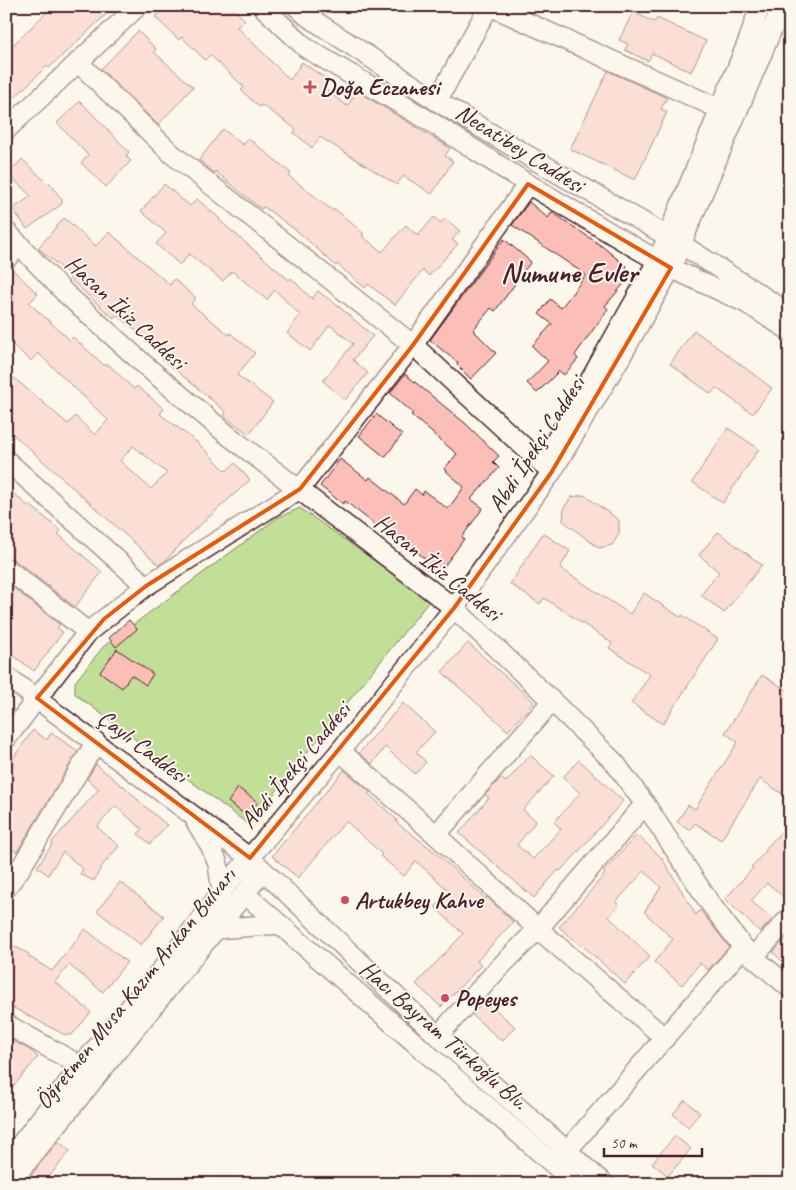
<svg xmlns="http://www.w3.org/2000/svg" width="796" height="1190" viewBox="0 0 796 1190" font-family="Caveat,sans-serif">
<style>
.green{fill:#c1df97;stroke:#867f61}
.building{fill:#fbbfb7;stroke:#4a1f2b;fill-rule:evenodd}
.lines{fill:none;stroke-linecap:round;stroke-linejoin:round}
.minor-casing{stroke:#4a1f2b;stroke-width:22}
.minor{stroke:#fbf7ec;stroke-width:19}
.marked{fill:none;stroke:#e8590c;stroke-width:4;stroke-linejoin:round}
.poi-dot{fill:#d1495b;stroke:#fbf7ec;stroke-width:2}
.labels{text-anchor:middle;stroke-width:4;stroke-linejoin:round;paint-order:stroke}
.poi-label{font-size:24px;font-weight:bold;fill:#4a1f2b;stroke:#fbf7ec;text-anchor:start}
.street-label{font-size:24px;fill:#4a1f2b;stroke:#fbf7ec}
.district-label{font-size:29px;font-weight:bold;fill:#4a1f2b;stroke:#fbf7ec}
</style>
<rect width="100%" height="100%" fill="#fbf7ec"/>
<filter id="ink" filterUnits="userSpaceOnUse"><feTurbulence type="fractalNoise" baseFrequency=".02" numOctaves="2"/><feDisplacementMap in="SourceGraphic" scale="10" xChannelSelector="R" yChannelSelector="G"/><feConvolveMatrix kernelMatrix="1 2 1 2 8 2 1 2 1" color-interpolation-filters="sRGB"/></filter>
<g filter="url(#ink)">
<polygon class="green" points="300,508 430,600 249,825 75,694 75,682 103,647 277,518"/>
<g class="building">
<polygon points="53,6 115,6 49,68 47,66 6,106 6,49 12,44 13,45"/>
<polygon points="165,6 231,6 245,20 237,27 290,80 302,62 329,81 324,88 347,106 357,91 450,148 445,156 453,161 432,194 403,176 397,185 320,137 312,148 294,133 296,129 262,105 259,107 241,90 244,87 210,55 205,60 182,37 179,40 155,17"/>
<polygon points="633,12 654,22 657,18 706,41 691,72 652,53 648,61 625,50 628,44 619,40"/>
<polygon points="138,31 156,49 154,52 193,87 158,125 101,69"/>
<polygon points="608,71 667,98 661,109 667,112 635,180 570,149"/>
<polygon points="80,101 129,152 126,156 131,161 106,187 81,163 88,155 57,123"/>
<polygon points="223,129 243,145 248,138 291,173 289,176 333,211 335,209 364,234 362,236 382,252 406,225 418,236 434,217 441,223 445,218 460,231 452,240 458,244 429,276 423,270 395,305 368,284 365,288 337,264 336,266 301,234 264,207 261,209 215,171 214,173 199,160"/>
<polygon points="22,159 48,184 50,183 62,200 62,204 27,229 13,209 31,196 8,174"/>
<polygon points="164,184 190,206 197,199 220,219 219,220 289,280 291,278 312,299 318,291 342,309 373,336 353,360 368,373 345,400 323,381 353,344 330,325 310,351 287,333 300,315 275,290 267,300 232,271 223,281 189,254 180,265 156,244 166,233 141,211"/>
<polygon points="529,202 548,218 552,212 603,247 627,267 622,273 628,279 605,306 608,309 575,355 578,359 564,375 559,371 537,393 527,383 548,361 532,346 552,324 539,314 550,299 561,308 586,275 512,225"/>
<polygon points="64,218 96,246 109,232 170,285 174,279 196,298 191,304 229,335 230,333 255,353 237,375 273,402 249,434 224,416 226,412 159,356 161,353 125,321 116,315 114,318 104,310 68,277 70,275 38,248"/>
<polygon points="504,239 531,262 514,283 515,284 495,311 491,308 473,330 496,353 471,379 457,365 458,363 430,340"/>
<path d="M 12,269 L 38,294 L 29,303 L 70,340 L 73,337 L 104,365 L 109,365 L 134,389 L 137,386 L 164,409 L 160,414 L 198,443 L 226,471 L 235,463 L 250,480 L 190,534 L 165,561 L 159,565 L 6,428 L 6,371 L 68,424 L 75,416 L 95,435 L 108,420 L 38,353 L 31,361 L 6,339 L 6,275 ZM 133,446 L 167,473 L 151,489 L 120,461 Z"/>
<polygon points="694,330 772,388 753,414 716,388 711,394 670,364"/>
<polygon points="405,374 466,424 499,456 493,462 499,468 471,499 483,508 462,537 464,539 437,576 421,565 425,559 418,553 418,552 382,522 378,527 345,501 343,504 320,486 340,459 368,480 370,477 404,504 415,489 422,495 424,491 448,509 464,487 444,469 457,454 411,415 413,413 390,393"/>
<polygon points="376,414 402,435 385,457 359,436"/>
<polygon points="728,428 759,449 723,503 692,482"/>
<polygon points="6,487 28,506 29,504 61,531 58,534 102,572 75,607 13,559 6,557"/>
<polygon points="584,495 619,520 619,534 612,545 599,548 563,521 564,507 572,497"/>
<polygon points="718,532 762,565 724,613 701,595 719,572 699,555"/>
<polygon points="543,533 570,551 560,568 630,614 644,593 680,617 682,615 718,639 663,724 631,703 650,675 609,648 612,643 544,598 540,604 510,584"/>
<polygon points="6,582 60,625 57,628 63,632 34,671 6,650"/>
<polygon points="129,620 137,629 116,647 109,638"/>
<polygon points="468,643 534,702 508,731 442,672"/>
<polygon points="117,649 153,674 146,685 131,675 122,688 100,672"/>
<polygon points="762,675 790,692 790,799 760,779 721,840 695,823 690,830 677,822 688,805 695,809 738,742 725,733"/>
<polygon points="403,703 435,732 416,752 426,762 415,774 385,747 372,764 359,753"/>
<polygon points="33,730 47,740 51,733 78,751 17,852 6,845 6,835 14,824 6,818 6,768"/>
<polygon points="530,755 554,776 523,810 536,821 517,845 533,859 561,829 554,822 580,793 563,777 579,760 623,801 572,859 560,871 558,870 534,898 459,833 489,798 485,795 501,778 506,782"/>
<polygon points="96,764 122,786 123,785 141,803 167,825 150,844 138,834 142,829 115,806 97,827 119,846 102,866 94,881 80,874 83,869 63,852 48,875 37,867 53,843 52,842 99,789 87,779"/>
<polygon points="344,770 370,792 369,794 397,820 396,822 435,852 486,899 487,897 513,922 477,961 481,965 441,1007 416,984 463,934 435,907 450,892 416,861 404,876 380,856 382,854 346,821 298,878 272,856"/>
<polygon points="238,788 258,802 247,816 228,802"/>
<polygon points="782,831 790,839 790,902 767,883 751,901 773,919 760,932 725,899 753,868 751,867 766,851 765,849"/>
<polygon points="637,835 662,858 696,915 700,910 704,915 729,947 708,970 700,963 682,985 654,962 673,939 644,912 661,887 644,871 616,902 619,905 609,917 650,956 625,984 582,945 581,946 559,927 605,874 603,872"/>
<polygon points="120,882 164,916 141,945 97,911"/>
<polygon points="85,929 127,962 103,992 69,965 55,982 91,1012 72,1035 65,1035 6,1004 6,942 29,954 28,956 52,971"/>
<polygon points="790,934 790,969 773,952"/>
<polygon points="485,1000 515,1027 502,1041 472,1015"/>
<polygon points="6,1037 30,1050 38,1057 6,1095"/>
<polygon points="685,1100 700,1113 688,1127 673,1114"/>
<polygon points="675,1136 691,1149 668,1176 652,1163"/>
<polygon points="58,1141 70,1151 43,1184 24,1184"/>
</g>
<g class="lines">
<g class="minor-casing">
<g id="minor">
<polyline points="262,6 306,48 431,122 528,184 634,247 671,268 746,303 790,331"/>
<polyline points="296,6 307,16 437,101 535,160 681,244 790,314"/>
<polyline points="490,6 720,109"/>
<polyline points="78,62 172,154 413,345 551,472"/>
<polyline points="437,101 489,6"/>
<polyline points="6,130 138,6"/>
<polyline points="6,231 65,293 147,367 229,436 454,608 552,701 615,763 645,804 709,902 743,947 753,957 790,988"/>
<polyline points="6,259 20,245"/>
<polyline points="546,458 658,260 749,39 760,6"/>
<polyline points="6,460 146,586"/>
<polyline points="6,568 88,632"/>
<polyline points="6,676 250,858 438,1036 604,1184"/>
<polyline points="6,739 88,632 146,586 300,489 413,345 528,184"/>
<polyline points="340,751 436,835 538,929 665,1038"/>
<polyline points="196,822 210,845 218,864 222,892"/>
<polyline points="436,835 552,701"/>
<polyline points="6,888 20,869 96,742"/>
<polyline points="245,894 576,1184"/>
<polyline points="216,929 279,924"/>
<polyline points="753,957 790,917"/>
<polyline points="6,1024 90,1071"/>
<polyline points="438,1036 497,970 538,929 645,804"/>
<polyline points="559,1160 743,947"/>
<polyline points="6,1163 82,1065 168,962 230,881 340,751 454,608 551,473 620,358 671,268 782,6"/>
<polyline points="9,1184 263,871"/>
</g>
</g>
<use href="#minor" class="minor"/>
</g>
</g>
<path d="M0 0H796V1190H0ZM 528,184 L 671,268 L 551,473 L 454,608 L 250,858 L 37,698 L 104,619 L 146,586 L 300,489 L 413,345 Z" fill="#fbf7ec" fill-opacity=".55" fill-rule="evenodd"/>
<path class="marked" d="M 528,184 L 671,268 L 551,473 L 454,608 L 250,858 L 37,698 L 104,619 L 146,586 L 300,489 L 413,345 Z"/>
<g class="poi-dot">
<path d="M307.5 79.5h5v5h5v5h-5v5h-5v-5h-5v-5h5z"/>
<circle cx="345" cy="900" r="5"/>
<circle cx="445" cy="998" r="5"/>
</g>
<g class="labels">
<g class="poi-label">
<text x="320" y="95">Doğa Eczanesi</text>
<text x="355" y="908">Artukbey Kahve</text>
<text x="455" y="1006">Popeyes</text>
</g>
<g class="street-label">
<text transform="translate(520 148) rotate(32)" y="8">Necatibey Caddesi</text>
<text transform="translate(126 312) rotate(43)" y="8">Hasan İkiz Caddesi</text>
<text transform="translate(536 444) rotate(-57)" y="8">Abdi İpekçi Caddesi</text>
<text transform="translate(438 567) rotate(39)" y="8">Hasan İkiz Caddesi</text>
<text transform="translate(143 746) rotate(37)" y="8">Çaylı Caddesi</text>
<text transform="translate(295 765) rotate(-50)" y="8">Abdi İpekçi Caddesi</text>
<text transform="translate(135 988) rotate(-51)" y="8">Öğretmen Musa Kazım Arıkan Bulvarı</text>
<text transform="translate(444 1035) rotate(41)" y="8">Hacı Bayram Türkoğlu Blv.</text>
</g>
<g class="district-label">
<text x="569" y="282">Numune Evler</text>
</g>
</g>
<rect width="796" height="1190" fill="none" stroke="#fbf7ec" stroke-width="25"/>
<rect x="12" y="12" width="771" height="1165" fill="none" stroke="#4a1f2b" stroke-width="2" filter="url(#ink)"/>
<path d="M604 1148v8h98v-8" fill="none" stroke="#4a1f2b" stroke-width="2.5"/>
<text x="611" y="1148" font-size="15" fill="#4a1f2b" stroke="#fbf7ec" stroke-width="4" paint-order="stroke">50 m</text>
</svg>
